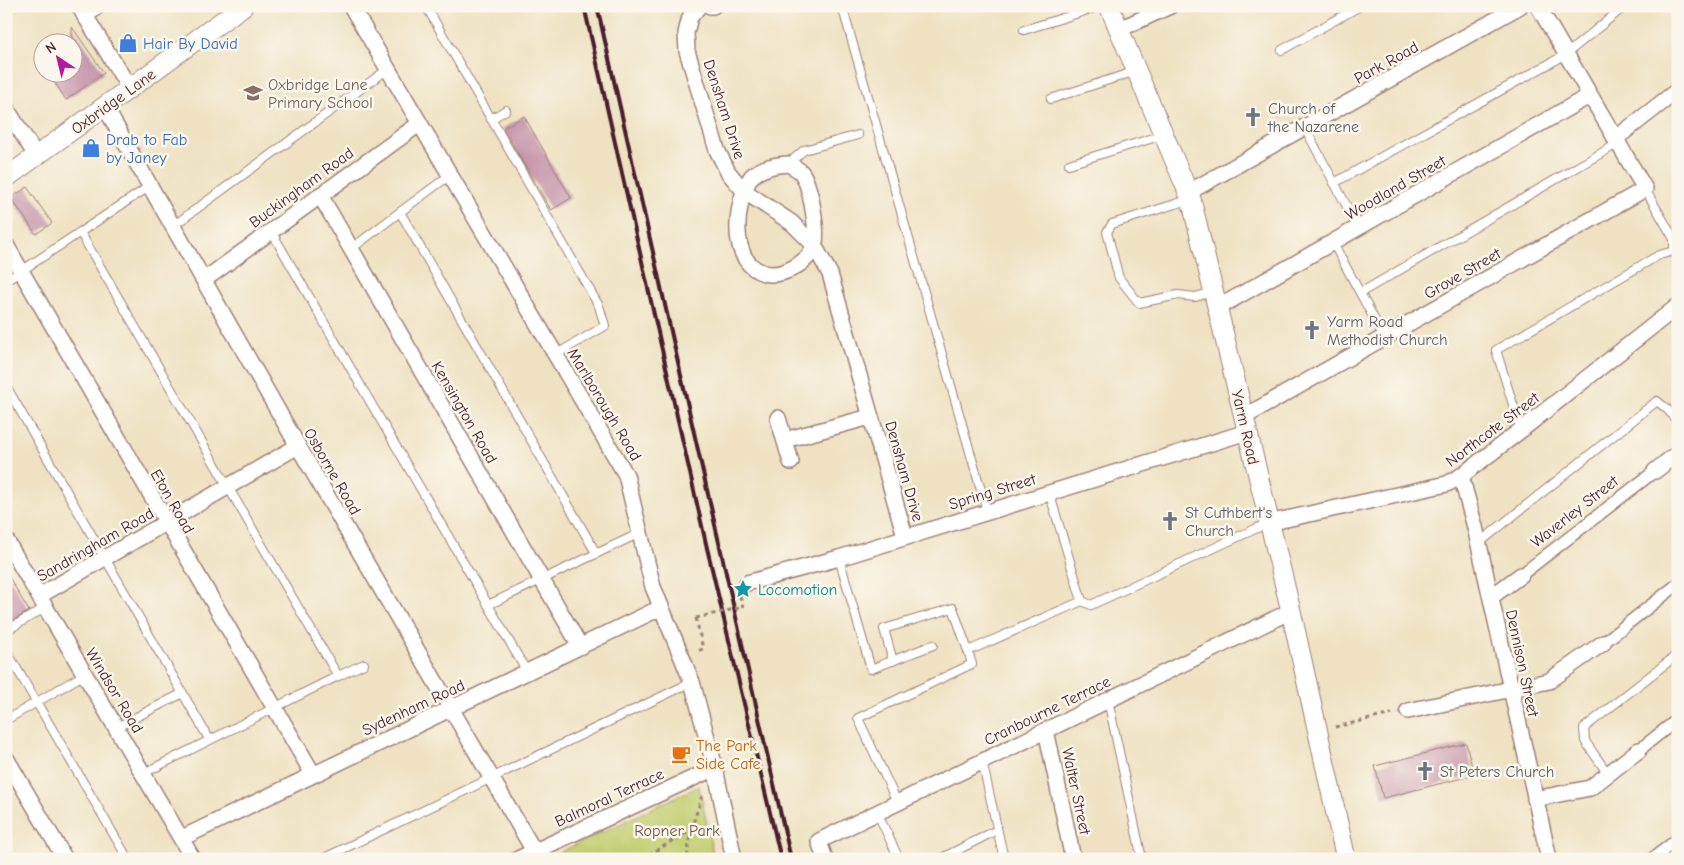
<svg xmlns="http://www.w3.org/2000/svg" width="1684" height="865" viewBox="0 0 1684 865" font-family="'Comic Neue',sans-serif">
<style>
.green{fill:#c1ce70;stroke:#86764e}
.building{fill:#c696ac}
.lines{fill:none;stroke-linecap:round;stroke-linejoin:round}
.service-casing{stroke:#9c8076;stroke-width:10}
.pedestrian-casing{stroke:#9c8076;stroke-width:14}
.minor-casing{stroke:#9c8076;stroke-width:18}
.tertiary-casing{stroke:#9c8076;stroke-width:21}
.path{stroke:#9c8076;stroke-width:3;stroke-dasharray:4 4;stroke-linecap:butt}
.service{stroke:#fff;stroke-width:8}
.pedestrian{stroke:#fff;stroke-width:11}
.minor{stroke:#fff;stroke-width:15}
.tertiary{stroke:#fff;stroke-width:19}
.rail{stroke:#4a1f2b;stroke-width:4}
.path-bridge{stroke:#9c8076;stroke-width:3;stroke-dasharray:4 4;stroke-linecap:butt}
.labels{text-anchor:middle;stroke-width:5;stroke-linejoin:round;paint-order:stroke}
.shop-label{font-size:16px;fill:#366cbe;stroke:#fbf7ec;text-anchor:start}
.street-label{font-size:16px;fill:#4a1f2b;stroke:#fbf7ec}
.education-label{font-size:16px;fill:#785e54;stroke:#fbf7ec;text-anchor:start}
.worship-label{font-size:16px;fill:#5b616d;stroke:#fbf7ec;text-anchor:start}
.culture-label{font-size:16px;fill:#0d838f;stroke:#fbf7ec;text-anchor:start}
.food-label{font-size:16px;fill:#c56008;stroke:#fbf7ec;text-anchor:start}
.park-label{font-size:16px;fill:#6e5440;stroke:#fbf7ec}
</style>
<rect width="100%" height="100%" fill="#fbf7ec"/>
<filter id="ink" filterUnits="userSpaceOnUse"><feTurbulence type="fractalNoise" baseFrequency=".02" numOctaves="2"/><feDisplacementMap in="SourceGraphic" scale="10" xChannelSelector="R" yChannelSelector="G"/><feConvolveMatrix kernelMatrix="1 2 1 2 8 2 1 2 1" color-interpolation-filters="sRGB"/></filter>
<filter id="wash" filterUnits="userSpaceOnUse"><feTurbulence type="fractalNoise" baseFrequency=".0096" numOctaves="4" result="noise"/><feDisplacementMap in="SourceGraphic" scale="20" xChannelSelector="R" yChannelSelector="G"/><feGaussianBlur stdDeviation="1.12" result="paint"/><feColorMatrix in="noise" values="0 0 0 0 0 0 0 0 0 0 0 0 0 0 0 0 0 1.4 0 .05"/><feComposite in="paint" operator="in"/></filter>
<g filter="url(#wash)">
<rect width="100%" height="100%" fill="#eee2c2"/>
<polygon class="green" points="699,786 714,859 546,859"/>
<g id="blocks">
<g class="building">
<polygon points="72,27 104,73 66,100 48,72 72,72"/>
<polygon points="524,116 571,198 551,210 503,128"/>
<polygon points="27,187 52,223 36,234 11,198"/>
<polygon points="6,572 29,611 12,621 6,612"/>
<polygon points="1466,743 1474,775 1383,798 1375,766"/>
</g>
</g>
</g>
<g filter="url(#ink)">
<use href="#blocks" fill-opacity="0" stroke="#9c8076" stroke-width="1"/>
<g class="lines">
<g class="service-casing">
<g id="service">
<polyline points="426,6 599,306 605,326 555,355"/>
<polyline points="842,6 987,511"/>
<polyline points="1024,30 1101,6"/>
<polyline points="1282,50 1360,6"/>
<polyline points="1051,99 1136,71"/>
<polyline points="491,119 506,110"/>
<polyline points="1305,128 1359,229"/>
<polyline points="788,164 804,150 858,135"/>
<polyline points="1069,164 1163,135"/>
<polyline points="450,175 400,212 596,553"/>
<polyline points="1334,183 1565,55 1625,6"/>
<polyline points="1645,189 1674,239 1674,251 1678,259"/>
<polyline points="1191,199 1112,224 1107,232 1119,278 1139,303 1178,295 1195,297 1213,292"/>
<polyline points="173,226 388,69"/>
<polyline points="271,231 527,672"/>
<polyline points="80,232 338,676 364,664"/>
<polyline points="1333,243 1384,337"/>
<polyline points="351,249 400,212"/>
<polyline points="6,281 150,186"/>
<polyline points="1360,293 1617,144"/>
<polyline points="6,386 209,739"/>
<polyline points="1521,430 1496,350 1659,255 1674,251"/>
<polyline points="1479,543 1657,401 1667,409 1678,422"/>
<polyline points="839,558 871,669 933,645"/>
<polyline points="1082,601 1091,605 1268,523"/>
<polyline points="488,605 640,533"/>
<polyline points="6,631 46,607"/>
<polyline points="6,650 128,859"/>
<polyline points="893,661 884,629 953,608 968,651 1082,601 1049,492"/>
<polyline points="1108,700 1142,859"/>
<polyline points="6,720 85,674"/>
<polyline points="117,727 183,693"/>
<polyline points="982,761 1004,859"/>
<polyline points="144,773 338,676"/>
<polyline points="1608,774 1585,741 1584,728 1678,654"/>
<polyline points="897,802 858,718 972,664 968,651"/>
<polyline points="877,812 899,859"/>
<polyline points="322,859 692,682"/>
<polyline points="940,859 997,830"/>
</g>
</g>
<g class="pedestrian-casing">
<g id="pedestrian">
<polyline points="1521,575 1655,471"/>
<polyline points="1603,643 1678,584"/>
<polyline points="1639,750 1678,719"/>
<polyline points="1652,859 1678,839"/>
</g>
</g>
<g class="minor-casing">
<g id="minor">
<polyline points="79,6 130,89"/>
<polyline points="351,6 626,475 653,587 692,682 715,768 734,859"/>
<polyline points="699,6 690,17 686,33 687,51 717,150 728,172 744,191 792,223 814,245 830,274 905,536"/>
<polyline points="710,6 713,6"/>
<polyline points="85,17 97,6"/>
<polyline points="1120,29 1170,6"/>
<polyline points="105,107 298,446 534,851"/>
<polyline points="6,108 37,157"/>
<polyline points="1615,139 1678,90"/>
<path d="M 788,164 C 792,166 798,169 801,172 C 810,183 819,233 814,246 C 808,263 782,278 764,273 C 731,263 735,214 745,189 C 747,185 749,179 752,176 C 763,167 775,165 788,164 Z"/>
<polyline points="1189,192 1520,6"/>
<polyline points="320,195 580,646"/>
<polyline points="6,245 313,774"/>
<polyline points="204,280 419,124"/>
<polyline points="1219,307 1589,96"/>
<polyline points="1244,417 1645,189 1538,6"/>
<polyline points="778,418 791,462"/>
<polyline points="785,440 870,417"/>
<polyline points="1655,471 1678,453"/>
<polyline points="1461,476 1475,527 1549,859"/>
<polyline points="1268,523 1447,484 1461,476 1521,430 1678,306"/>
<polyline points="6,540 193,859"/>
<polyline points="747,583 839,558 1247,432"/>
<polyline points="39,596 298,446"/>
<polyline points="1491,597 1521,575"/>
<polyline points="1408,711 1549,681 1603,643"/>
<polyline points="1046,730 1073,859"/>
<polyline points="6,758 65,859"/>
<polyline points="1535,799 1590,788 1639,750"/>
<polyline points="182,838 660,608"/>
<polyline points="518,859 715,768"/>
<polyline points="825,859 819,841 1291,611"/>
</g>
</g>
<g class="tertiary-casing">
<g id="tertiary">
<polyline points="1109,6 1191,199 1291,611 1346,859"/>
<polyline points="6,178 243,6"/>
</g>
</g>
<g class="path">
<polyline points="740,596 743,607"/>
<polyline points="696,618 703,649 697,651"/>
<polyline points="1335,727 1392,714"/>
<polyline points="691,830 703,793"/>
<polyline points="642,859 691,830 687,859"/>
</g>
<use href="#service" class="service"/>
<use href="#pedestrian" class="pedestrian"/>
<use href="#minor" class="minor"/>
<use href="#tertiary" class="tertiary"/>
<g class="rail">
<polyline points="584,6 707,548 781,859"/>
<polyline points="597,6 791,859"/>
</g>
<polyline class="path-bridge" points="696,618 743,607"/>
</g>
</g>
<defs>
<g id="shop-bare" transform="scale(1.5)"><path d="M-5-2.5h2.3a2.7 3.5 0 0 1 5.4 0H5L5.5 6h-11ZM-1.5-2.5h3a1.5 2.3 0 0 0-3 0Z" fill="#3f7fe0" stroke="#fbf7ec" stroke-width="2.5" paint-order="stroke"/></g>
<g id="school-bare" transform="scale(1.5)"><path d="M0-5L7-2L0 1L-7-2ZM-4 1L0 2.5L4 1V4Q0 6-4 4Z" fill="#8d6e63" stroke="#fbf7ec" stroke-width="2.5" paint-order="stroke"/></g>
<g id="church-bare" transform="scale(1.5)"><path d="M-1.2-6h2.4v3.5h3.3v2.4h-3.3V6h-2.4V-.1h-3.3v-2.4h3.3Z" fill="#6b7280" stroke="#fbf7ec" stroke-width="2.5" paint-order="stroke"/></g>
<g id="sight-bare" transform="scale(1.5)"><path d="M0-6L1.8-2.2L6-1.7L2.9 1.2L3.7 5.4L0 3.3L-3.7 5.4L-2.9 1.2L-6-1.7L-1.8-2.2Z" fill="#0f9aa8" stroke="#fbf7ec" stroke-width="2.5" paint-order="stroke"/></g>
<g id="cafe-bare" transform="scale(1.5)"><path d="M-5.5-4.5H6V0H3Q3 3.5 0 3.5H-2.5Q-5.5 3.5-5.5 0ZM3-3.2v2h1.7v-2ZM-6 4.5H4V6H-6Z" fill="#e8710a" stroke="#fbf7ec" stroke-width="2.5" paint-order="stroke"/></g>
</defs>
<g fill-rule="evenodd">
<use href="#shop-bare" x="128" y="43"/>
<use href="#school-bare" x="253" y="93"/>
<use href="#church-bare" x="1253" y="117"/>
<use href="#shop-bare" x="91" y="148"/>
<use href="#church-bare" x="1312" y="330"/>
<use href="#church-bare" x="1170" y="521"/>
<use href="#sight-bare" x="743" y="589"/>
<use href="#cafe-bare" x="681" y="754"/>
<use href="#church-bare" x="1425" y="771"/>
</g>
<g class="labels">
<g class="shop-label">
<text x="143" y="49">Hair By David</text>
<text x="106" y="145">Drab to Fab<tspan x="106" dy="18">by Janey</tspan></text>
</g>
<g class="street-label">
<text transform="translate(1386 62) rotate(-29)" y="6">Park Road</text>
<text transform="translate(113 101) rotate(-36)" y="6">Oxbridge Lane</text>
<text transform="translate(725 109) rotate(72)" y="6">Densham Drive</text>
<text transform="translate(301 187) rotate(-36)" y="6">Buckingham Road</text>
<text transform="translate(1395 187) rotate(-30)" y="6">Woodland Street</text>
<text transform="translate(1462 273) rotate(-30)" y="6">Grove Street</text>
<text transform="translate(605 404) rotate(59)" y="6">Marlborough Road</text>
<text transform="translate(465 412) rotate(60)" y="6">Kensington Road</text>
<text transform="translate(1246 427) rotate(77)" y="6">Yarm Road</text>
<text transform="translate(1492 429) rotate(-37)" y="6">Northcote Street</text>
<text transform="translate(333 471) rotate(60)" y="6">Osborne Road</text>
<text transform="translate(905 471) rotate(74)" y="6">Densham Drive</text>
<text transform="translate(992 491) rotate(-17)" y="6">Spring Street</text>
<text transform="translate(173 501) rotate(60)" y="6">Eton Road</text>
<text transform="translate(1574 511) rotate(-38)" y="6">Waverley Street</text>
<text transform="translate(95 544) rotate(-30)" y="6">Sandringham Road</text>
<text transform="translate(1523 663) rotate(78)" y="6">Dennison Street</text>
<text transform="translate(115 690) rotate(59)" y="6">Windsor Road</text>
<text transform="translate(413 707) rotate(-25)" y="6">Sydenham Road</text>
<text transform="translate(1047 710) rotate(-26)" y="6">Cranbourne Terrace</text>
<text transform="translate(1077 791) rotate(78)" y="6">Walter Street</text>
<text transform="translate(609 797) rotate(-25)" y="6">Balmoral Terrace</text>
</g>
<g class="education-label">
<text x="268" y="90">Oxbridge Lane<tspan x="268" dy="18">Primary School</tspan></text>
</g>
<g class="worship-label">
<text x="1268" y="114">Church of<tspan x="1268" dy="18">the Nazarene</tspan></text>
<text x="1327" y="327">Yarm Road<tspan x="1327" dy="18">Methodist Church</tspan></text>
<text x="1185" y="518">St Cuthbert's<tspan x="1185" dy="18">Church</tspan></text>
<text x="1440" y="777">St Peters Church</text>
</g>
<g class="culture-label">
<text x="758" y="595">Locomotion</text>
</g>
<g class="food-label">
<text x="696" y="751">The Park<tspan x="696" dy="18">Side Cafe</tspan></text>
</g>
<g class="park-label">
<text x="677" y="836">Ropner Park</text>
</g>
</g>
<rect width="1684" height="865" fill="none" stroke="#fbf7ec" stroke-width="25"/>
<g transform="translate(58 58) rotate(325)"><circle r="24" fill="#fbf7ec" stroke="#b4a19f"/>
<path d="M0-4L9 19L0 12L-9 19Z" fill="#b5179e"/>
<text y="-8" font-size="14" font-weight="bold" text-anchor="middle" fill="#4a1f2b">N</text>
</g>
</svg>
